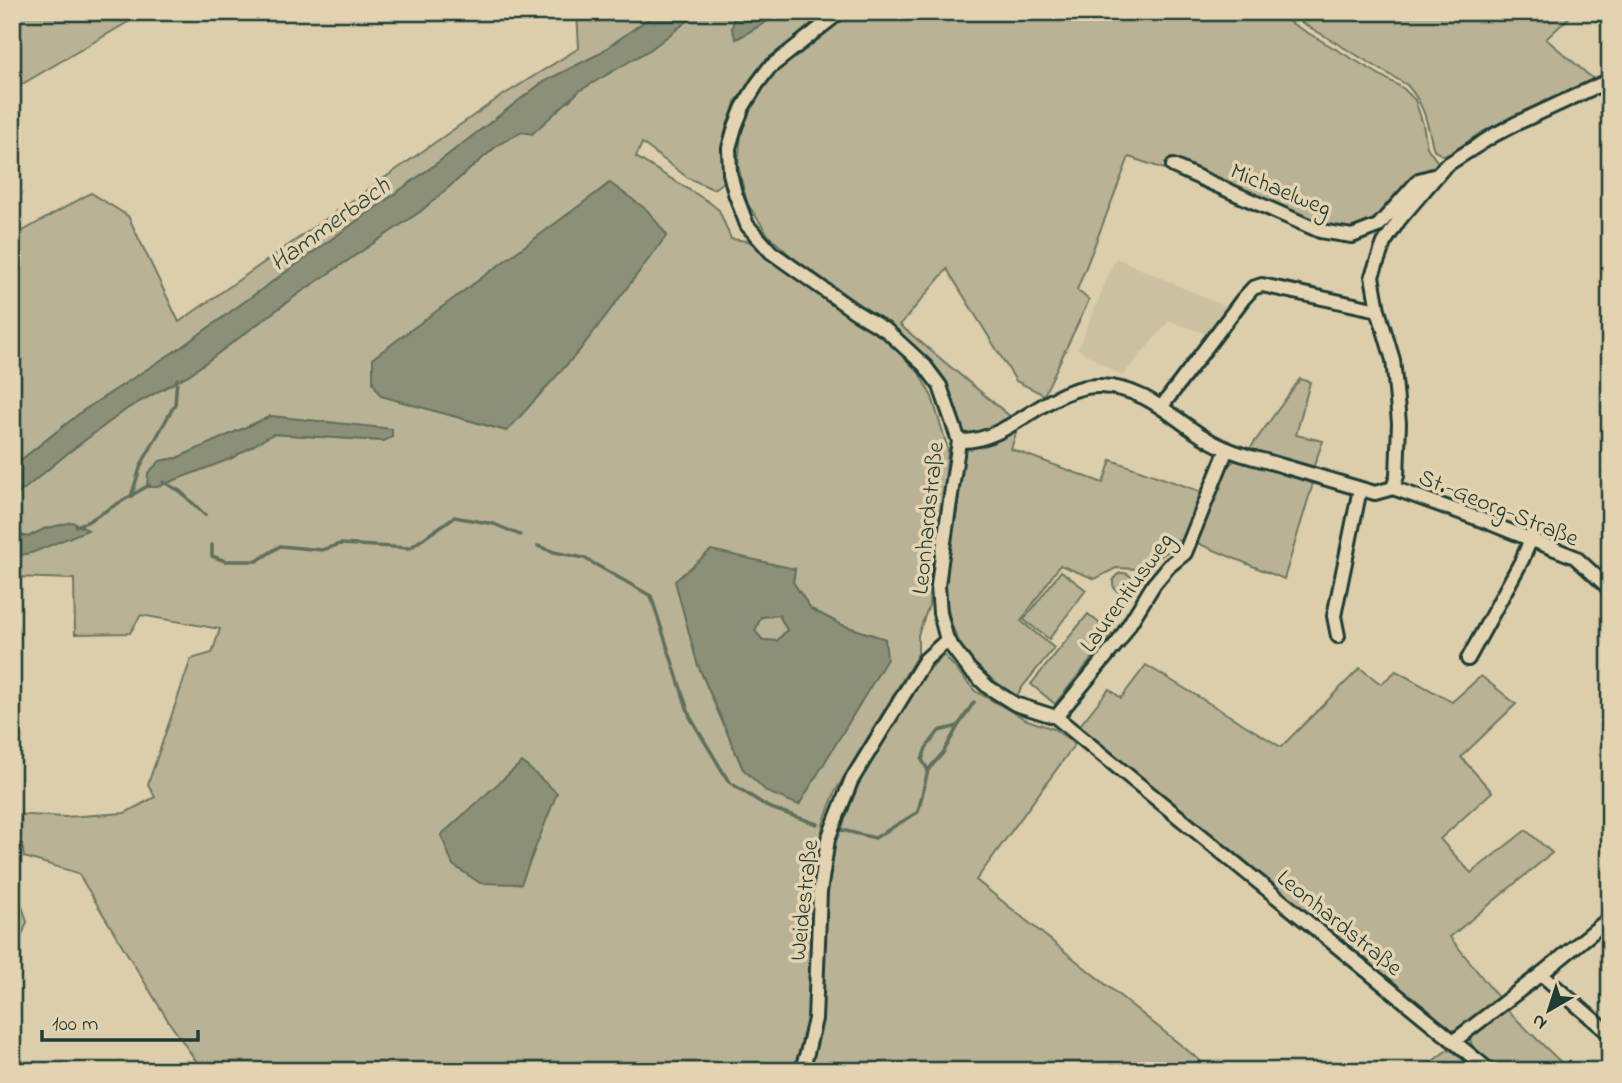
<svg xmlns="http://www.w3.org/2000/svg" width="1622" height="1083" viewBox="0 0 1622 1083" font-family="'Indie Flower',sans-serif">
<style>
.built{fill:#cbc0a0}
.green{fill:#b9b295;stroke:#6c7864;stroke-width:2;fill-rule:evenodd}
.water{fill:#8c9079;stroke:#606f5d;stroke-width:2;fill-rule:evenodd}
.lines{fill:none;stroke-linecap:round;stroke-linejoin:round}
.stream{stroke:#606f5d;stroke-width:3.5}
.minor-casing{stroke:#1f3d34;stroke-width:18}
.minor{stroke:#e4d3b0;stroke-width:12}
.labels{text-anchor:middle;stroke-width:7;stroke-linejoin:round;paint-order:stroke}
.street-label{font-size:24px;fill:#1f3d34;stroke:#e4d3b0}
.water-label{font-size:26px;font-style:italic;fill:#2f493e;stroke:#e4d3b0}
</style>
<rect width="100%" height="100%" fill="#dccdab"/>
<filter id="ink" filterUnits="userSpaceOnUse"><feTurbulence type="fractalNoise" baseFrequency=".0143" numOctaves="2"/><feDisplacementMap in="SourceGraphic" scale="14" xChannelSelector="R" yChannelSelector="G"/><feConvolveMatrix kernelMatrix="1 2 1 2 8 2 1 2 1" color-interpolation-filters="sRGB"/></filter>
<g filter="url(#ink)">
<polygon class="built" points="1116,258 1226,307 1207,334 1169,321 1122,376 1078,349"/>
<g class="green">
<polygon points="12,12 145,12 12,90"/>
<polygon points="577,12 658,12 597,55 543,82 432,167 183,346 84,410 12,467 12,237 91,193 128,216 179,322 497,99 579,48"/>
<path d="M 699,12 L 735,12 L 732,29 L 737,39 L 783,12 L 824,12 L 770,60 L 735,102 L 721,150 L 724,182 L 713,189 L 688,178 L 642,143 L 636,157 L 709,202 L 719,210 L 731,239 L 748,241 L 813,290 L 886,338 L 919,373 L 932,397 L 948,449 L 942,519 L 930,573 L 929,605 L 918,635 L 918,654 L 835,792 L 823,824 L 818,865 L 809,1026 L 796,1071 L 203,1071 L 169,1022 L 78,873 L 24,857 L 22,844 L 12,842 L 12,814 L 65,817 L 125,813 L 155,797 L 148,784 L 191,659 L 212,653 L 220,629 L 141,615 L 130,633 L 75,634 L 74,579 L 12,577 L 12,557 L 34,552 L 44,529 L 28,537 L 12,532 L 12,499 L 69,452 L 128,408 L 190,374 L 298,294 L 421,211 L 499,144 L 569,101 L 579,91 L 603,76 L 651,49 ZM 609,183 L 507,431 L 381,396 L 583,204 ZM 271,416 L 383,441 L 273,434 L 230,459 L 160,461 L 177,458 ZM 795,569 L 793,582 L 811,609 L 842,625 L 885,639 L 743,769 L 697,663 Z"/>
<path d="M 851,12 L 1272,12 L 1404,89 L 1415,100 L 1423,124 L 1427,147 L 1438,163 L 1375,227 L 1357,234 L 1129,157 L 1077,290 L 1089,300 L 1044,395 L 1016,381 L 947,269 L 900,325 L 1012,418 C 996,428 981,432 963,434 L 957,412 L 937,372 L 920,351 L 896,330 L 792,257 L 769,236 L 747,203 L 738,165 L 742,125 L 759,90 L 787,62 Z"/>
<path d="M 1284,12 L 1575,12 L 1546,39 L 1598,83 L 1490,128 L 1477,135 L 1450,154 L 1442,155 L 1435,151 L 1433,147 C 1427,123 1425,105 1407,85 Z"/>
<polygon points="1300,379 1310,382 1296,435 1323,441 1313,468 1249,450"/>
<path d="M 1018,427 L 1011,449 L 1103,483 L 1111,460 L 1205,493 L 1184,541 L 1177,540 L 1172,549 L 1140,569 L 1116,568 L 1095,579 L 1060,565 L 1021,621 L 1054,648 L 1023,686 L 1016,697 C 975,668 952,649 946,596 C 944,582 944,566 946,553 C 949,539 954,525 957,511 C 960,496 958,465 965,453 C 972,440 1005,432 1018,427 Z"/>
<polygon points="1236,460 1252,463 1314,480 1284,579 1197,543 1212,494 1224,468"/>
<polygon points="1061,571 1086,590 1049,639 1024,620"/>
<circle cx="1123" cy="583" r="10"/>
<polygon points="1088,614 1112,634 1055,704 1031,684"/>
<polygon points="779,615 787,630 777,641 763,640 754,631 761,617"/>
<polygon points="944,655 975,691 1027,720 1054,729 1075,744 976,880 1213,1071 807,1071 827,857 835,826 841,829 862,776 925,674"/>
<polygon points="1146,665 1281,747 1360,668 1381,684 1396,671 1452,702 1481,676 1516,704 1461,757 1492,792 1440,839 1471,873 1526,830 1552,853 1450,937 1500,1000 1460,1031 1450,1031 1077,729 1109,689 1121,698"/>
<polygon points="12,881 14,881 27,922 12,962"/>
<polygon points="1505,1006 1509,1012 1570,1071 1499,1071 1474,1050 1469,1037"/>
<polygon points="1447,1050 1456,1052 1480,1071 1420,1071"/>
</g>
<g class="water">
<polygon points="658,12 699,12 651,49 579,91 532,134 522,132 499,144 421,211 298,294 190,374 128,408 69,452 12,499 12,467 84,410 183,346 432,167 543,82 597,55"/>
<polygon points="735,12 783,12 736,39 732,29"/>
<polygon points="610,183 647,210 667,235 579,351 507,431 381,396 373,383 373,358"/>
<polygon points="271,416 392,429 392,437 384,441 273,434 230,459 157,487 147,487 148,473 160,461 177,458"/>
<polygon points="72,522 88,530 34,552 12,557 12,532 28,537 44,529"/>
<path d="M 711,550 L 795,569 L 793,582 L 811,609 L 842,625 L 885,639 L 887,659 L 799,805 L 767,792 L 743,769 L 697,663 L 675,581 ZM 779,615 L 787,630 L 777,641 L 763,640 L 755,631 L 761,617 Z"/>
<polygon points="522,762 557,793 521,884 480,883 453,865 441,835"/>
</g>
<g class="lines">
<g class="stream">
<polyline points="163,482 180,491 205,515"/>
<polyline points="131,497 141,465 175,404 177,379"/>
<polyline points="76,526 87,522 149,485"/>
<polyline points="212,545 212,556 225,561 257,561 280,546 322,550 340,544 410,548 454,517 494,524 520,535"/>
<polyline points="538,546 554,552 584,558 651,596 690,717 729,782 768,807 817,824"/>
<polyline points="928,770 922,760 926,748 939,731 958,726"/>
<polyline points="842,830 875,838 918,812 928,770 943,753 958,726 974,702"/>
</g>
<g class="minor-casing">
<g id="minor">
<polyline points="840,12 769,68 757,84 743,107 735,127 729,148 730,173 735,193 747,225 771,252 854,311 887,331 925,366 940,386 959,441 941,562 938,586 940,613 947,640 969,669 988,687 1015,704 1056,717 1490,1071"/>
<polyline points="1173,166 1320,231 1352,236 1378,226 1419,180 1437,175"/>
<polyline points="1162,406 1243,299 1253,288 1262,285 1378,310"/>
<path d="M 959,441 C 1009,444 1049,384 1100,386 C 1156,388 1181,431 1227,449 C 1245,457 1265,460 1283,466 C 1314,475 1344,484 1375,493 L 1393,488"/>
<polyline points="1393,488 1397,476 1399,423 1395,379 1393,360 1378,310 1372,276 1384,243 1399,220 1445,166 1494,135 1515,124 1610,80"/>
<polyline points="1393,488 1482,520 1575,557 1610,589"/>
<polyline points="1338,636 1334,616 1360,489"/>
<polyline points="1468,659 1522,560 1531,539"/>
<polyline points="1056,717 1119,641 1154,584 1169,566 1185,553 1227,449"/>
<polyline points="1541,974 1610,1034"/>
<polyline points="1454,1041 1541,974 1610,918"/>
<polyline points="801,1071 807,1053 815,1019 820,892 828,839 851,781 925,660 947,640"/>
</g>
</g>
<use href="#minor" class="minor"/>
</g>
</g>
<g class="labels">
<g class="street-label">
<text transform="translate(1281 189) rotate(22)" y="8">Michaelweg</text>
<text transform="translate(1499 507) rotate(22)" y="8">St.-Georg-Straße</text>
<text transform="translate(927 518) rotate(-84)" y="8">Leonhardstraße</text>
<text transform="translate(1126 592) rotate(-54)" y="8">Laurentiusweg</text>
<text transform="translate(803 900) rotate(-84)" y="8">Weidestraße</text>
<text transform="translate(1340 922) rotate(39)" y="8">Leonhardstraße</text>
</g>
<g class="water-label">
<text transform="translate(329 223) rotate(-36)" y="9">Hammerbach</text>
</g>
</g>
<rect width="1622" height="1083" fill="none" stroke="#e4d3b0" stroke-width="42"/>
<rect x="21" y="21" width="1580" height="1041" fill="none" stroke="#1f3d34" stroke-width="2.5" filter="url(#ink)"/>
<g transform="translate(1549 1010) rotate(219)" stroke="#e4d3b0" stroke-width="5" paint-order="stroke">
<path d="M0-5L12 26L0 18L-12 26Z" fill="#1f3d34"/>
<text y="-10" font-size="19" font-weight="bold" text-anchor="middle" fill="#1f3d34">N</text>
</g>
<path d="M42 1030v10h156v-10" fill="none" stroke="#1f3d34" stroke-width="3.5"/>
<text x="52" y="1030" font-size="21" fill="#1f3d34" stroke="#e4d3b0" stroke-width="5" paint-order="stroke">100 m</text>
</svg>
